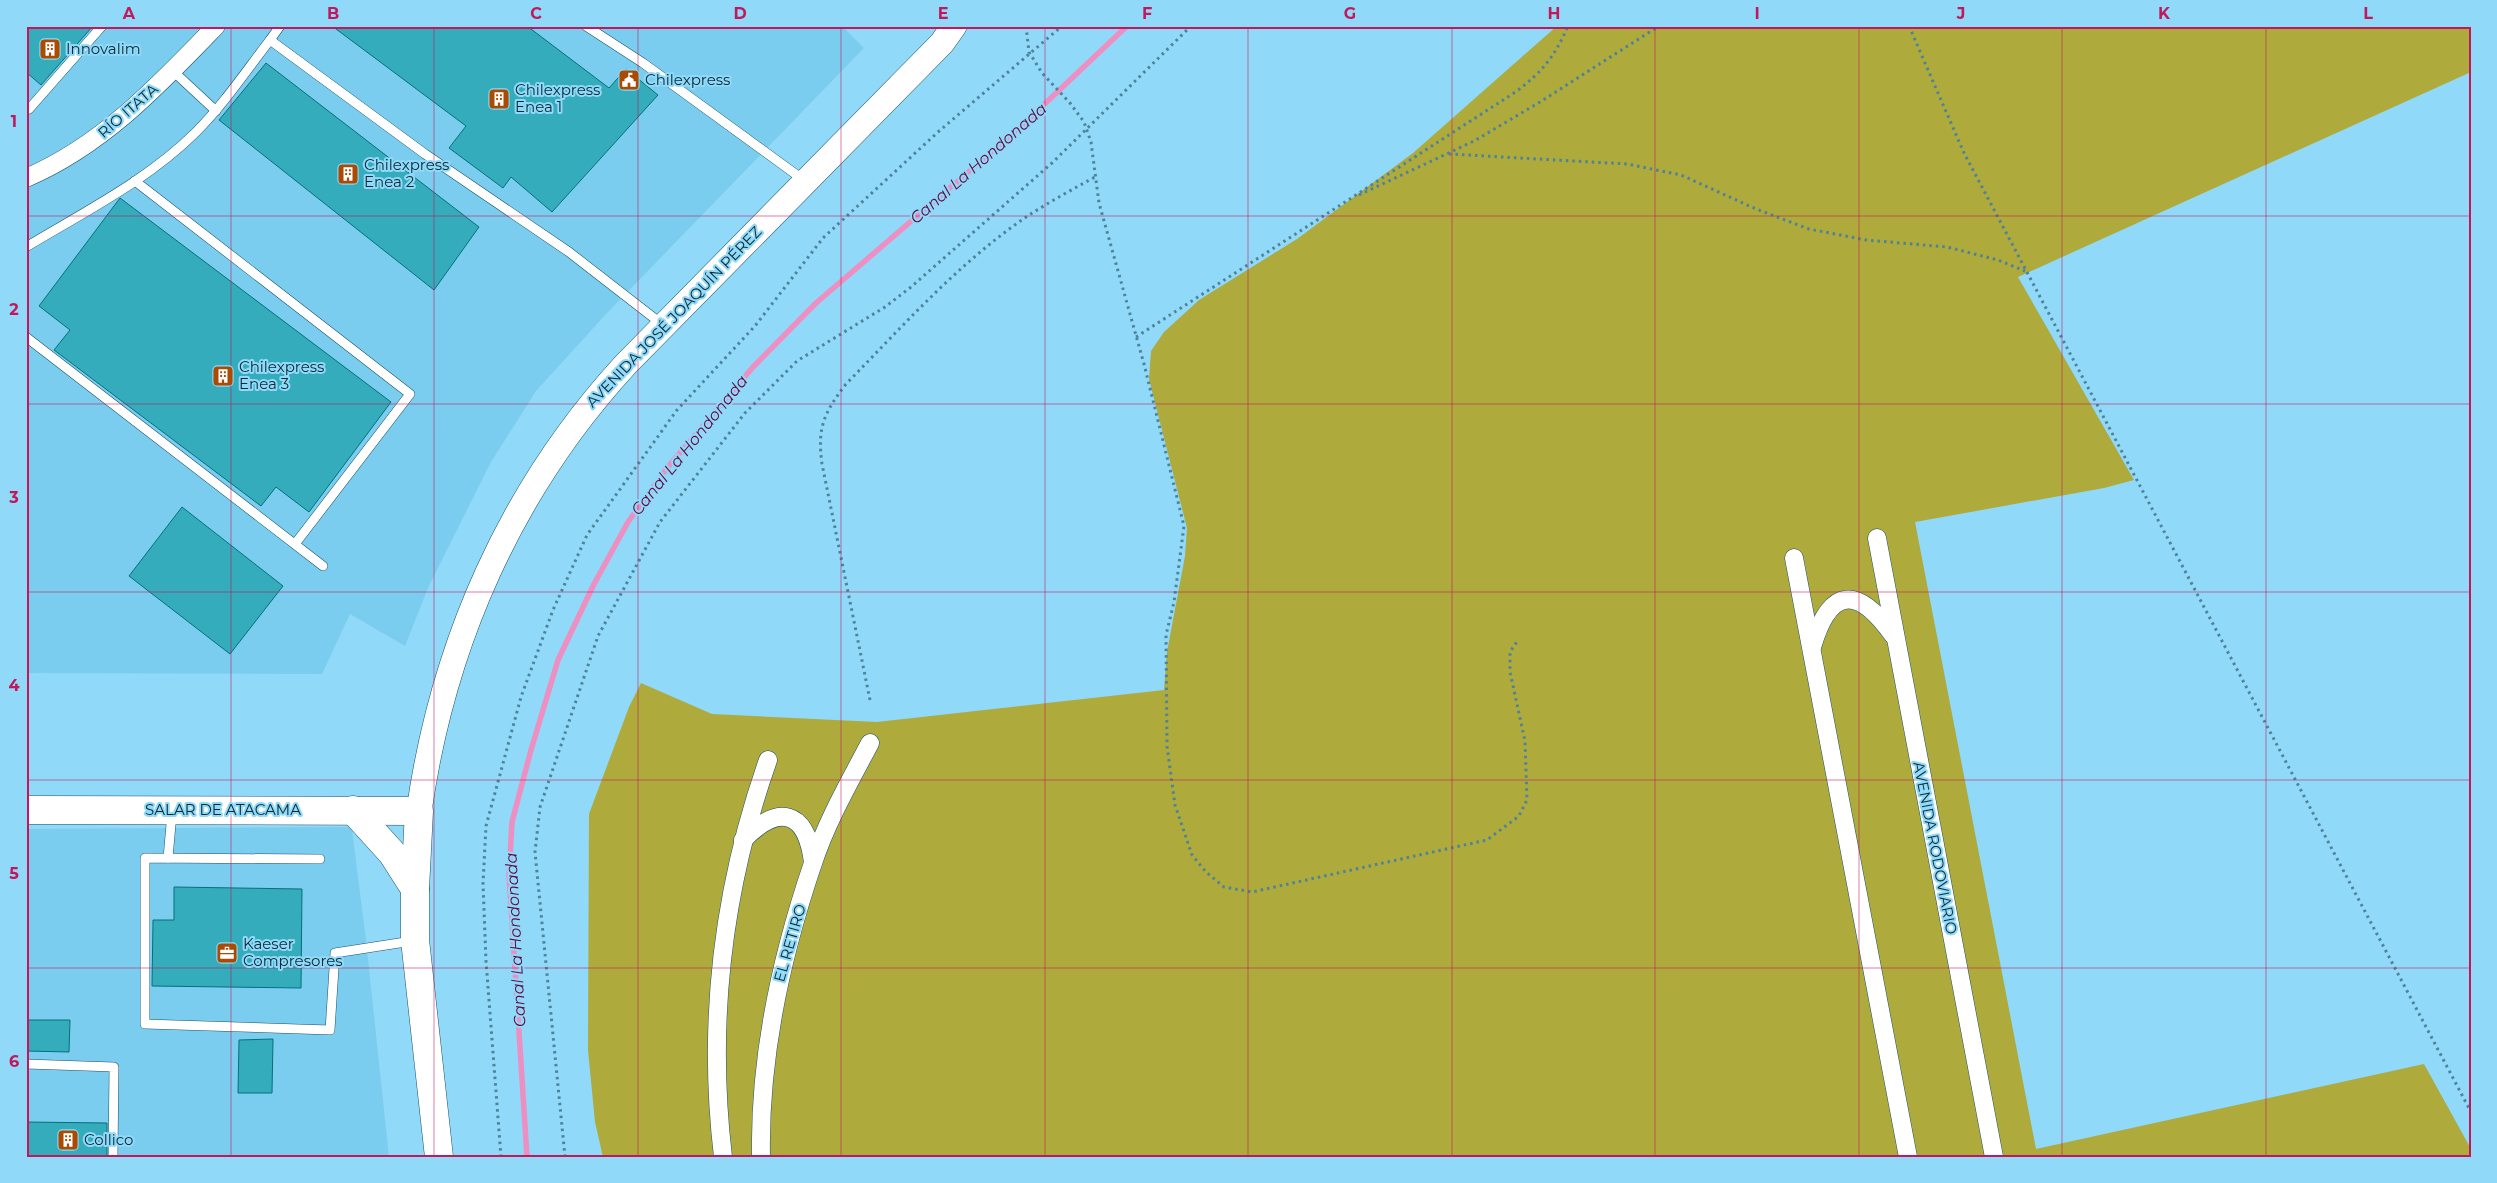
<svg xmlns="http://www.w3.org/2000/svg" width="2497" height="1183" viewBox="0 0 2497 1183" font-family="Montserrat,sans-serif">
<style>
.built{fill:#7bcdef}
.green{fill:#aeaa3c}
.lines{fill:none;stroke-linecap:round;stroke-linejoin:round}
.stream{stroke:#ee8fc2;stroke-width:5.5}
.building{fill:#34acbb;stroke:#04707c}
.service-casing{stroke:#195267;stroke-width:10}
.minor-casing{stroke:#195267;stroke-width:19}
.secondary-casing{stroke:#195267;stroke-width:26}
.primary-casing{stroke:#195267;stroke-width:29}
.path{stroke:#4e8399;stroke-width:3;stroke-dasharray:2.5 4;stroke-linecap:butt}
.service{stroke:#fff;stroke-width:9}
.minor{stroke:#fff;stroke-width:18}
.secondary{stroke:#fff;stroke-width:25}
.primary{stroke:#fff;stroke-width:28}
.grid{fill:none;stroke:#c2185b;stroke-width:1;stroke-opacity:0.55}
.labels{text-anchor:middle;stroke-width:4;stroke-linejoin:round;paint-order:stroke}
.poi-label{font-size:15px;fill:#092935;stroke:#90d9f9;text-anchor:start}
.street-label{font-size:15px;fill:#092935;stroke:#90d9f9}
.water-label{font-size:16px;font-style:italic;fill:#5f0941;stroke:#90d9f9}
.neatline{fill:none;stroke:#c2185b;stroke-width:2}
.grid-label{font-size:16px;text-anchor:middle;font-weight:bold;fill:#c2185b}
</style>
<rect width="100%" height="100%" fill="#90d9f9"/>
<g class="built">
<polygon points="26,26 842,26 864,48 608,312 536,391 491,462 428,588 405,646 350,614 322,674 26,673"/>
<polygon points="350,827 352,830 366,940 389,1157 26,1157 26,829"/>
</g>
<polygon class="green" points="1557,26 2471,26 2471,72 2018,277 2134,480 2104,488 1915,522 2036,1149 2424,1064 2471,1149 2471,1157 603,1157 595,1122 588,1050 589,814 629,707 641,683 712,714 877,722 1164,690 1167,652 1185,556 1187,528 1149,379 1151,351 1164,332 1199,300 1297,239 1413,153"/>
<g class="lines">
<polyline class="stream" points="527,1157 509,875 512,822 531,750 558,660 594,584 628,522 667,468 753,367 816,303 1016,131 1127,26"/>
</g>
<g class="building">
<polygon points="26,26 93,26 41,85 26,72"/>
<polygon points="332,26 527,26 609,88 626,69 658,95 552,212 511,177 503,188 449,148 466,126"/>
<polygon points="266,63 479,227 434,290 219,120"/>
<polygon points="120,198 391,402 309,512 276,487 261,506 54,350 70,330 39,306"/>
<polygon points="182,507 283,586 230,654 129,576"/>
<polygon points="174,887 302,889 301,988 152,986 153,920 174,920"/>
<polygon points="26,1020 70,1020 69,1052 26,1051"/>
<polygon points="273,1039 272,1093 238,1093 239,1040"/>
<polygon points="26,1122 107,1123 107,1157 26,1157"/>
</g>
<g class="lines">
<g class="service-casing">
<g id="service">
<polyline points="280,26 270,40 425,154 569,252 663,325"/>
<polyline points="586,26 643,63 805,181"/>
<polyline points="173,71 216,111"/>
<polyline points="26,107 29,109 102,26"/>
<polyline points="135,181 410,394 295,544"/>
<path d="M 26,247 C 84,212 148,180 196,132 C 224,104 246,71 270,40"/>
<polyline points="26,337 323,566"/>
<polyline points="168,858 172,813"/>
<polyline points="320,859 145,858 145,1024 330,1030 335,953 412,941"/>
<polyline points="26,1064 114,1067 113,1157"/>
</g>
</g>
<g class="minor-casing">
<g id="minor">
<path d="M 26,178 C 103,145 159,85 216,26"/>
<polyline points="1877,538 1994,1157"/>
<polyline points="1794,558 1908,1157"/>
<path d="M 1812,647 C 1830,587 1857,585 1893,635"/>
<path d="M 743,840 C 778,804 806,809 813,862"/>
<path d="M 723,1157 C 707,1022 723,888 768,760"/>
<path d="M 761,1157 C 759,1057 781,957 813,863 C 827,821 850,781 870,743"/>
</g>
</g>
<g class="secondary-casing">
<path id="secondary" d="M 419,811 C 443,643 511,489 626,364 L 942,43 L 954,26"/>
</g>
<g class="primary-casing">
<g id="primary">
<polyline points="26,810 419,811 415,889 415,940 439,1157"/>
<polyline points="353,810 392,853 415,889"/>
</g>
</g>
<g class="path">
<polyline points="1026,26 1029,52 1042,73 1070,103 1084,122 1091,142 1099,203 1144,364 1184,526 1174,602 1166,635 1167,746 1175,805 1192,855 1206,872 1224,887 1252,892 1487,840 1519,816 1527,800 1525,741 1510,672 1510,652 1518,640"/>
<polyline points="1909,26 1964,153 2471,1112"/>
<polyline points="1449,154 1627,164 1681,175 1756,209 1809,229 1866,240 1947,247 1998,260 2025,271"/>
<polyline points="1359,195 1474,141 1540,102 1659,26"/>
<path d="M 1136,337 L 1517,91 C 1543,71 1555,56 1568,26"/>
<path d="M 870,700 L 822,464 C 817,427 824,413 846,384 C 897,332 946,277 1004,233 C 1032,211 1064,194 1095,177"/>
<polyline points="501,1157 486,961 483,884 486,826 521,697 553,610 587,535 677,410 755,326 823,238 938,132 1062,26"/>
<polyline points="565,1157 535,852 540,807 598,636 660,522 745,413 797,361 885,307 911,287 1052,163 1191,26"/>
</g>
<use href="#service" class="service"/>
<use href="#minor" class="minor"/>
<use href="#secondary" class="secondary"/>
<use href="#primary" class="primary"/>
</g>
<path class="grid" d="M 231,26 L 231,1157M 434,26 L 434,1157M 638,26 L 638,1157M 841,26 L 841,1157M 1045,26 L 1045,1157M 1248,26 L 1248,1157M 1452,26 L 1452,1157M 1655,26 L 1655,1157M 1859,26 L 1859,1157M 2062,26 L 2062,1157M 2266,26 L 2266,1157M 26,216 L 2471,216M 26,404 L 2471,404M 26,592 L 2471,592M 26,780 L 2471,780M 26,968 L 2471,968"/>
<defs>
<g id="building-square" transform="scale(1.125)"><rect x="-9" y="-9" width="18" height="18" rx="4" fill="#ab4b03" stroke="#90d9f9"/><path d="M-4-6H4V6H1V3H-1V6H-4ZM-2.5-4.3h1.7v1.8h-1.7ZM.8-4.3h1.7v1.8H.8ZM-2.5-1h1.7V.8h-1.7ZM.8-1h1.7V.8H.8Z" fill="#fff"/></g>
<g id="civic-square" transform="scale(1.125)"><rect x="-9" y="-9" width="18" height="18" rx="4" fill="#ab4b03" stroke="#90d9f9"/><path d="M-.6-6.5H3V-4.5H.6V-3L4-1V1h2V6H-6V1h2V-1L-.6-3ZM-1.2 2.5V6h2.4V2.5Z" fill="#fff"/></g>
<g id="office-square" transform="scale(1.125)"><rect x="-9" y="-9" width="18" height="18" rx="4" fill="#ab4b03" stroke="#90d9f9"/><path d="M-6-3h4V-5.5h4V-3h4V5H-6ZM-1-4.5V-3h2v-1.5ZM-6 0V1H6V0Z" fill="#fff"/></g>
</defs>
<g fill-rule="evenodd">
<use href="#building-square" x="50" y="49"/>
<use href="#civic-square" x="629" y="80"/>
<use href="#building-square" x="499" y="99"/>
<use href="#building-square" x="348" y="174"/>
<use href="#building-square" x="223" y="376"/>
<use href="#office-square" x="227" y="953"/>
<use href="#building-square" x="68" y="1140"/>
</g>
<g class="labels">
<g class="poi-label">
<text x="66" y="54">Innovalim</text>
<text x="645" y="85">Chilexpress</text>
<text x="515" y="95">Chilexpress<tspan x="515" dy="17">Enea 1</tspan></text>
<text x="364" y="170">Chilexpress<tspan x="364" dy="17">Enea 2</tspan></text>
<text x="239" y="372">Chilexpress<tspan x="239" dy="17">Enea 3</tspan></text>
<text x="243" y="949">Kaeser<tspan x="243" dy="17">Compresores</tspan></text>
<text x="84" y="1145">Collico</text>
</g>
<g class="street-label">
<text transform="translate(128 111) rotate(-41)" y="5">RÍO ITATA</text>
<text transform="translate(674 317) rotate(-46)" y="5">AVENIDA JOSÉ JOAQUÍN PÉREZ</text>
<text x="223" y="815">SALAR DE ATACAMA</text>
<text transform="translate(1935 848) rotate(79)" y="5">AVENIDA RODOVIARIO</text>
<text transform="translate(790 943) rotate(-74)" y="5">EL RETIRO</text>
</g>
<g class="water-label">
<text transform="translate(978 163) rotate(-41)" y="6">Canal La Hondonada</text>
<text transform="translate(689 445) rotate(-51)" y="6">Canal La Hondonada</text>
<text transform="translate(515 940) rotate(-93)" y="6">Canal La Hondonada</text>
</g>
</g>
<rect width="2497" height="1183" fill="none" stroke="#90d9f9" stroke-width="55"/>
<rect x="28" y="28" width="2442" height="1128" class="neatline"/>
<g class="grid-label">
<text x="129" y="19">A</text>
<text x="333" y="19">B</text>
<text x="536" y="19">C</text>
<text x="740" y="19">D</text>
<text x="943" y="19">E</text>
<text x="1147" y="19">F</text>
<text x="1350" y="19">G</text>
<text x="1554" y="19">H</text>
<text x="1757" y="19">I</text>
<text x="1961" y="19">J</text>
<text x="2164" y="19">K</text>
<text x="2368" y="19">L</text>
<text x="14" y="127">1</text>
<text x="14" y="315">2</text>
<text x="14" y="503">3</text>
<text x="14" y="691">4</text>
<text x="14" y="879">5</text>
<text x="14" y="1067">6</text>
</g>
</svg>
